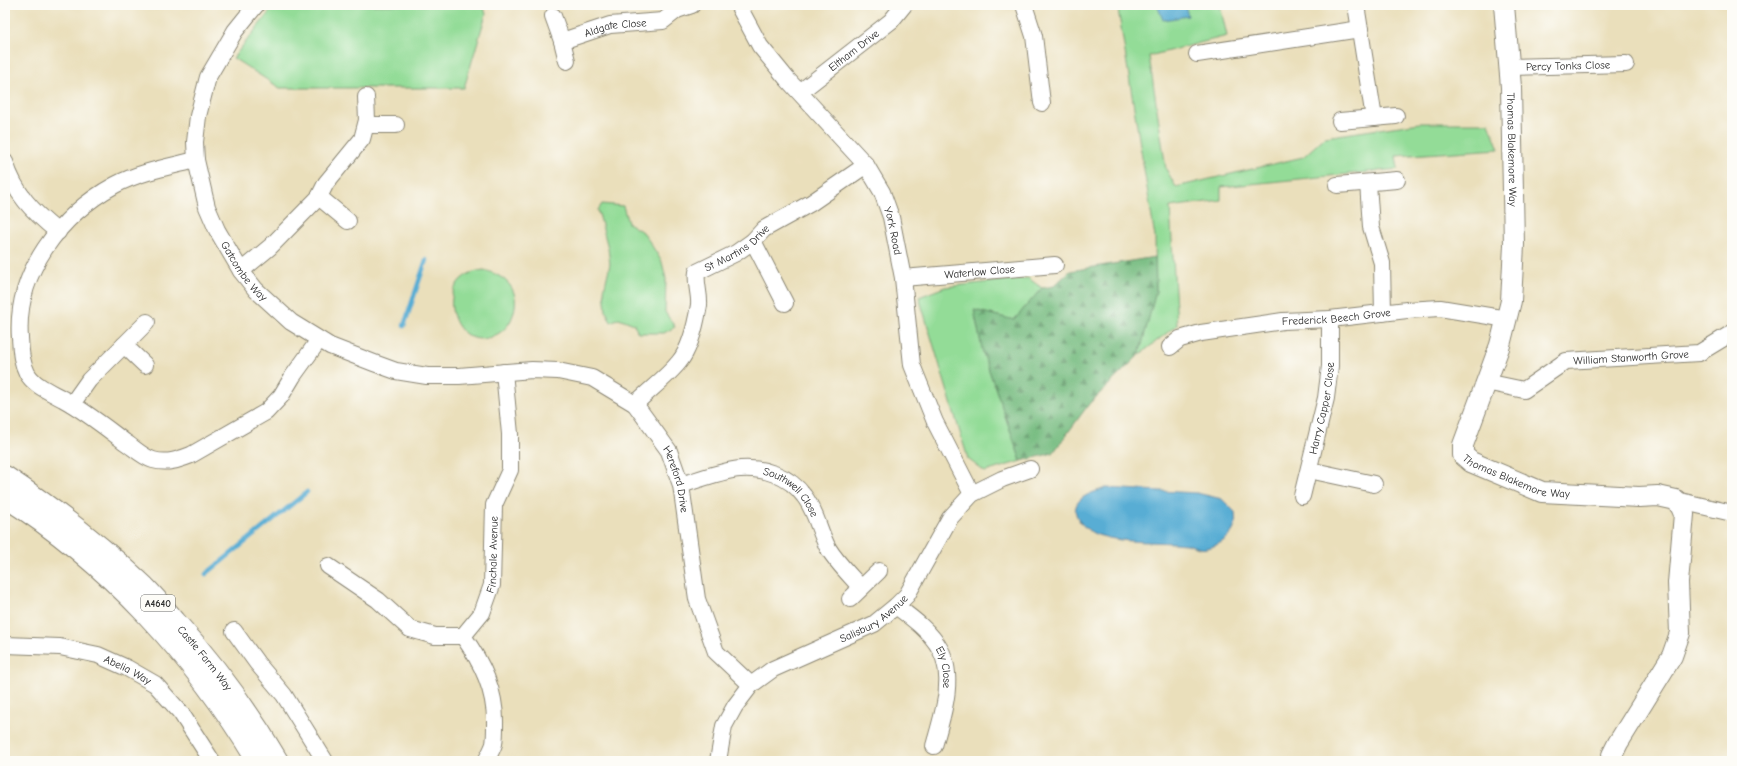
<svg xmlns="http://www.w3.org/2000/svg" width="1737" height="766" viewBox="0 0 1737 766" font-family="'Comic Neue',sans-serif">
<style>
.green{fill:#93dc97;stroke:#5f8461}
.forest{fill:url(#forest-firs);stroke:#507456}
.water{fill:#58add4;stroke:#426c80}
.lines{fill:none;stroke-linecap:round;stroke-linejoin:round}
.stream{stroke:#58add4;stroke-width:4.5}
.minor-casing{stroke:#8a8573;stroke-width:18}
.tertiary-casing{stroke:#8a8573;stroke-width:22}
.primary-casing{stroke:#8a8573;stroke-width:24}
.minor{stroke:#fff;stroke-width:16}
.tertiary{stroke:#fff;stroke-width:20}
.primary{stroke:#fff;stroke-width:22}
.labels{text-anchor:middle;stroke-width:3;stroke-linejoin:round;paint-order:stroke}
.shield{fill:#fdfcf7;stroke:#6a6a68;stroke-width:1}
.shield-label{font-size:10px;font-weight:bold;fill:#2b2b2b}
.street-label{font-size:11px;fill:#2b2b2b;stroke:#fdfcf7}
</style>
<defs>
<pattern id="forest-firs" width="22" height="20" patternUnits="userSpaceOnUse"><rect width="22" height="20" fill="#76bc80"/><path d="M5 1l3.5 6h-7zM16 11l3.5 6h-7z" fill="#619969"/></pattern>
</defs>
<rect width="100%" height="100%" fill="#fdfcf7"/>
<filter id="ink" filterUnits="userSpaceOnUse"><feTurbulence type="fractalNoise" baseFrequency=".025" numOctaves="2"/><feDisplacementMap in="SourceGraphic" scale="8" xChannelSelector="R" yChannelSelector="G"/><feConvolveMatrix kernelMatrix="1 2 1 2 8 2 1 2 1" color-interpolation-filters="sRGB"/></filter>
<filter id="wash" filterUnits="userSpaceOnUse"><feTurbulence type="fractalNoise" baseFrequency=".012" numOctaves="4" result="noise"/><feDisplacementMap in="SourceGraphic" scale="16" xChannelSelector="R" yChannelSelector="G"/><feGaussianBlur stdDeviation="0.9" result="paint"/><feColorMatrix in="noise" values="0 0 0 0 0 0 0 0 0 0 0 0 0 0 0 0 0 1.4 0 .05"/><feComposite in="paint" operator="in"/></filter>
<g filter="url(#wash)">
<rect width="100%" height="100%" fill="#eadfbb"/>
<g class="green">
<polygon points="275,5 483,5 486,14 464,88 280,88 233,58"/>
<polygon points="1116,5 1220,5 1227,36 1149,56 1166,169 1176,187 1303,157 1325,137 1420,123 1489,123 1499,149 1396,156 1398,169 1221,187 1221,200 1170,207 1177,325 1139,355 1156,291 1155,237 1118,9"/>
<polygon points="602,204 623,206 628,223 644,233 662,262 666,279 665,312 675,327 664,333 638,333 634,324 619,318 611,322 606,311 604,290 610,264 608,248 598,210"/>
<path d="M 484,270 C 509,277 523,293 511,320 C 506,329 501,333 491,337 C 450,352 431,274 484,270 Z"/>
<polygon points="1028,278 1042,288 1014,320 974,310 983,353 1021,461 985,472 968,459 919,297 945,287"/>
</g>
<polygon class="forest" points="1155,257 1156,291 1139,355 1089,404 1053,453 1021,461 983,353 974,310 1014,320 1042,288 1054,286 1070,271"/>
<g class="water">
<polygon points="1157,5 1185,5 1188,16 1163,20"/>
<path d="M 1106,488 L 1197,493 L 1222,499 L 1235,512 C 1235,516 1236,520 1235,524 C 1234,536 1218,546 1207,548 C 1201,550 1192,545 1186,544 C 1158,541 1125,544 1098,535 C 1085,531 1066,512 1081,499 C 1088,493 1098,491 1106,488 Z"/>
</g>
<g class="lines">
<g class="stream">
<polyline points="404,326 426,260"/>
<polyline points="206,574 307,492"/>
</g>
</g>
</g>
<g filter="url(#ink)">
<g class="lines">
<g class="minor-casing">
<g id="minor">
<path id="s1" d="M 256,5 L 235,31 L 208,77 L 198,116 L 195,142 L 196,160 L 207,207 L 217,230 L 241,271 L 256,290 L 291,322 L 330,346 L 374,363 L 396,371 L 427,376 L 459,376 L 532,370 L 558,371 L 592,378 L 635,404 L 669,451 L 681,485 L 697,599 L 716,652 L 751,685"/>
<path id="s2" d="M 738,5 L 760,46 L 787,79 L 866,165 L 882,192 L 891,217 L 903,278 L 912,365 L 935,422 L 972,494"/>
<polyline points="1024,5 1034,36 1042,103"/>
<polyline points="1356,5 1374,118"/>
<path id="s3" d="M 553,16 L 562,41 L 610,25 L 663,21 L 677,10 L 692,5"/>
<polyline points="562,41 567,61"/>
<polyline points="1197,54 1360,29"/>
<path id="s4" d="M 1509,67 L 1626,64"/>
<path id="s5" d="M 800,92 L 891,21 L 904,5"/>
<polyline points="1340,121 1396,116"/>
<polyline points="367,125 396,125"/>
<path d="M 196,160 C 168,167 140,172 115,185 C 60,215 15,273 20,338 C 21,351 21,361 27,373 C 34,386 51,392 63,399 C 85,411 105,427 125,442 C 134,448 143,457 153,460 C 167,464 178,460 191,455 L 266,412 L 281,396 L 293,376 L 319,340"/>
<path d="M 5,162 C 15,194 32,211 58,232"/>
<polyline points="1368,183 1371,227 1382,263 1383,313"/>
<polyline points="1337,185 1397,180"/>
<polyline points="319,197 348,221"/>
<polyline points="753,241 785,303"/>
<polyline points="241,271 270,247 319,197 326,183 362,139 367,120 366,97"/>
<path id="s6" d="M 903,278 L 1055,265"/>
<polyline points="124,345 145,365"/>
<path id="s7" d="M 1170,347 L 1180,339 L 1201,333 L 1283,321 L 1330,319 L 1407,310 L 1440,308 L 1507,319"/>
<path id="s8" d="M 1486,382 L 1524,390 L 1566,361 L 1699,353 L 1732,333"/>
<polyline points="72,404 89,380 147,322"/>
<path id="s9" d="M 635,404 C 649,390 667,377 679,362 C 691,348 696,323 699,305 C 700,294 695,283 697,272 L 736,253 L 753,241 L 764,229 L 811,203 L 866,165"/>
<polyline points="1309,470 1374,484"/>
<path id="s10" d="M 681,485 C 697,480 724,470 740,469 C 763,467 790,476 804,496 C 816,511 819,531 828,548 C 837,563 850,575 861,588"/>
<path id="s11" d="M 1302,496 L 1326,398 L 1330,366 L 1330,319"/>
<polyline points="1676,500 1732,513"/>
<path d="M 328,566 L 378,600 L 410,629 L 435,636 L 463,636 C 482,663 496,691 495,725 C 495,731 495,738 494,744 C 492,750 489,755 486,761"/>
<polyline points="850,599 879,571"/>
<path id="s12" d="M 896,606 C 912,618 930,631 940,649 C 956,678 942,717 934,746"/>
<polyline points="234,631 257,663 284,695 325,761"/>
<path id="s13" d="M 463,636 L 482,613 L 492,585 L 494,505 L 510,470 L 510,434 L 504,372"/>
<path id="s14" d="M 5,645 L 60,647 L 98,655 L 127,668 L 155,684 L 181,713 L 212,761"/>
<path id="s15" d="M 718,761 L 724,726 L 735,706 L 751,685 L 773,669 L 874,624 L 896,606 L 907,595 L 950,518 L 972,494 L 1002,479 L 1030,469"/>
</g>
</g>
<g class="tertiary-casing">
<g id="tertiary">
<path id="s16" d="M 1504,5 L 1511,87 L 1514,245 L 1511,301 L 1500,345 L 1463,445 L 1463,455 L 1471,462 L 1542,492 L 1639,497 L 1658,496 L 1676,500 L 1681,507 L 1684,514 L 1678,583 L 1680,633 L 1672,656 L 1618,743 L 1612,755 L 1613,761"/>
</g>
</g>
<g class="primary-casing">
<g id="primary">
<path id="s17" d="M 5,477 C 54,510 101,546 143,586 C 154,597 165,610 175,622 C 215,666 247,710 277,761"/>
<path d="M 5,496 C 109,562 195,656 258,761"/>
</g>
</g>
<use href="#minor" class="minor"/>
<use href="#tertiary" class="tertiary"/>
<use href="#primary" class="primary"/>
</g>
</g>
<g class="labels">
<rect class="shield" x="141" y="595" width="34" height="16" rx="3"/>
<g class="shield-label">
<text x="158" y="607">A4640</text>
</g>
<g class="street-label">
<text dy="4" stroke="none"><textPath href="#s3" startOffset="82">Aldgate Close</textPath></text>
<text dy="4" stroke="none"><textPath href="#s5" startOffset="68">Eltham Drive</textPath></text>
<text dy="4" stroke="none"><textPath href="#s4" startOffset="59">Percy Tonks Close</textPath></text>
<text dy="4" stroke="none"><textPath href="#s16" startOffset="145">Thomas Blakemore Way</textPath></text>
<text dy="4" stroke="none"><textPath href="#s2" startOffset="278">York Road</textPath></text>
<text dy="4" stroke="none"><textPath href="#s9" startOffset="202">St Martins Drive</textPath></text>
<text dy="4" stroke="none"><textPath href="#s1" startOffset="294">Gatcombe Way</textPath></text>
<text dy="4" stroke="none"><textPath href="#s6" startOffset="77">Waterlow Close</textPath></text>
<text dy="4" stroke="none"><textPath href="#s7" startOffset="171">Frederick Beech Grove</textPath></text>
<text dy="4" stroke="none"><textPath href="#s8" startOffset="155">William Stanworth Grove</textPath></text>
<text dy="4" stroke="none"><textPath href="#s11" startOffset="90">Harry Capper Close</textPath></text>
<text dy="4" stroke="none"><textPath href="#s16" startOffset="517">Thomas Blakemore Way</textPath></text>
<text dy="4" stroke="none"><textPath href="#s1" startOffset="815">Hereford Drive</textPath></text>
<text dy="4" stroke="none"><textPath href="#s10" startOffset="121">Southwell Close</textPath></text>
<text dy="4" stroke="none"><textPath href="#s13" startOffset="90">Finchale Avenue</textPath></text>
<text dy="4" stroke="none"><textPath href="#s15" startOffset="225">Salisbury Avenue</textPath></text>
<text dy="4" stroke="none"><textPath href="#s17" startOffset="271">Castle Farm Way</textPath></text>
<text dy="4" stroke="none"><textPath href="#s12" startOffset="81">Ely Close</textPath></text>
<text dy="4" stroke="none"><textPath href="#s14" startOffset="127">Abelia Way</textPath></text>
</g>
</g>
<rect width="1737" height="766" fill="none" stroke="#fdfcf7" stroke-width="20"/>
</svg>
